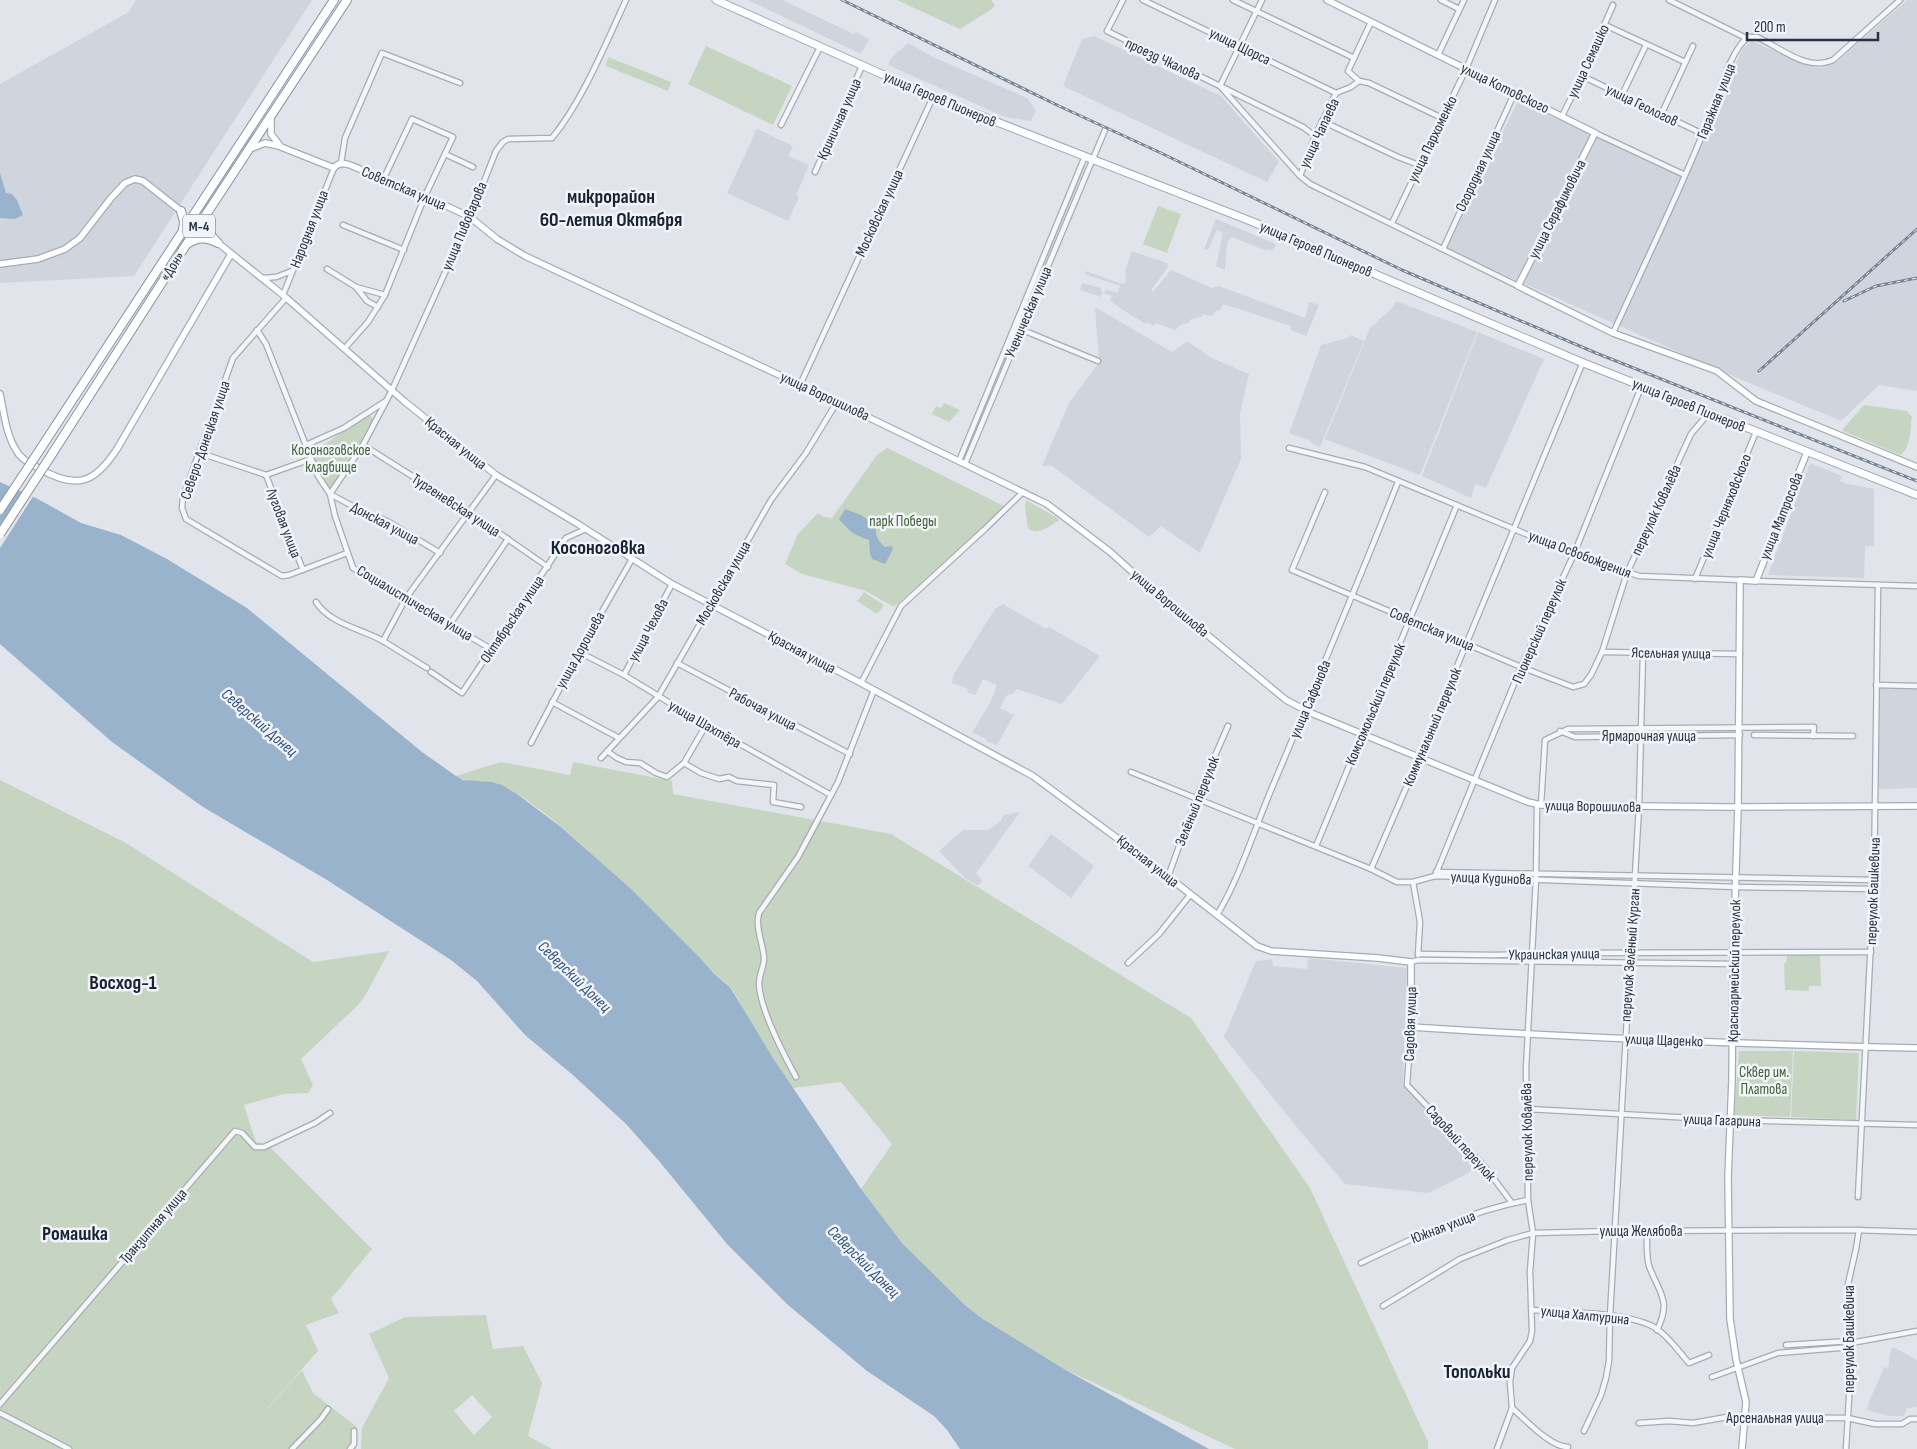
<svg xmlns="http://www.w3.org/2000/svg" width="1917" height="1449" viewBox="0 0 1917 1449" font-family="'Sofia Sans Condensed',sans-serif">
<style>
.built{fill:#cfd4dd}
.green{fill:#c6d5c1;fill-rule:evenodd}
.water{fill:#9ab3cd}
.pier{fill:#e1e5eb}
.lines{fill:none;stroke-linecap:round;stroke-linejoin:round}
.street-casing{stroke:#a6acb5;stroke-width:7}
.secondary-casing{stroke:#a6acb5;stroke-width:8}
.primary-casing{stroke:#9fa9b7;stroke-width:9}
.highway-casing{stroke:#8792a2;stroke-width:10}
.street{stroke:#f4f6f8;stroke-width:4.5}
.secondary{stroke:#fff;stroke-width:5.5}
.primary{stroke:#fff;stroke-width:7}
.highway{stroke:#fff;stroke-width:8}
.rail-casing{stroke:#798495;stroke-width:3}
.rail{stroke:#f1f4f8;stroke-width:1;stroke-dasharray:4;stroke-linecap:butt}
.highway-bridge-casing{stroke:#8792a2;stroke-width:10;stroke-linecap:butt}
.highway-bridge{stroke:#fff;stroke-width:8}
.labels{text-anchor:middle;stroke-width:5;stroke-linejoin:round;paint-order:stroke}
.shield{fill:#f1f4f8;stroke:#646c79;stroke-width:1}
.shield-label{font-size:14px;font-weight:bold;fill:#283243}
.street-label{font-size:15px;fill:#283243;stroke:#f1f4f8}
.park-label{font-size:15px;fill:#3d6034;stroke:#f1f4f8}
.water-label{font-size:16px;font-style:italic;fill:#2f517a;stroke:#f1f4f8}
.district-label{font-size:20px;font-weight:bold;fill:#1a2334;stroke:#f1f4f8}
</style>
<rect width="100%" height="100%" fill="#e1e5eb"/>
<g class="built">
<polygon points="136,0 312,0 134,276 0,283 0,84 129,12"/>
<polygon points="748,0 782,0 854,34 856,32 869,39 861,54"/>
<polygon points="1907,0 1917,0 1917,391 1879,385 1841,421 1735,377 1446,249 1518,101 1681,176 1703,134 1743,48 1752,41 1810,67 1821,68 1834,64"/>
<polygon points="1094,36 1221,96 1279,162 1267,182 1063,86 1082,39"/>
<polygon points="908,43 935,58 1027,98 1036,111 1031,121 1005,117 888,65 891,58"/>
<polygon points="757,129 793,146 788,156 809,165 796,195 799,197 788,221 727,193"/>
<polygon points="1216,219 1276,244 1272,251 1268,249 1267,251 1232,237 1227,242 1225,270 1216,266 1223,233 1217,230 1208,250 1204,249"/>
<polygon points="1132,251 1167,263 1168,267 1151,290 1153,292 1171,270 1212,288 1219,286 1305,318 1309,302 1319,305 1306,336 1291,330 1291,326 1223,304 1220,311 1216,310 1213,315 1210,316 1203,314 1201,317 1191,319 1187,324 1182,324 1175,330 1156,323 1154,326 1148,323 1146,324 1121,309 1110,300 1112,296 1102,293 1101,297 1080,290 1082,283 1101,288 1101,291 1104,293 1106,289 1118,293 1120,286 1084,274 1086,271 1122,284 1126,282 1125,272"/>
<polygon points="1396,301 1477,332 1420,475 1325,439 1370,328 1393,307"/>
<polygon points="1095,307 1172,352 1187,341 1210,357 1249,374 1240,413 1241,459 1200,553 1161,526 1149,537 1052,466 1042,466 1069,403 1099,362"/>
<polygon points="1478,332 1544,359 1486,488 1475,484 1471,498 1422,476"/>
<polygon points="1351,335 1364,341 1320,447 1311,443 1311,441 1289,433 1321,345 1347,338"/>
<polygon points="1810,463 1842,476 1840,481 1844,483 1874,489 1874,546 1865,546 1864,578 1768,575"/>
<polygon points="1003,604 1046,629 1049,627 1100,656 1062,704 1016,689 1014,693 1007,695 1000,708 1014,715 997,745 986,741 986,739 973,733 973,731 990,703 997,685 983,679 975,695 967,692 968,689 952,683 952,681 954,674 995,609"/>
<polygon points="1876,685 1917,686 1917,788 1875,789"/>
<polygon points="1020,812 976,873 982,880 978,886 965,878 939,851 963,830 988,830 1000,822 1004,815"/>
<polygon points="1051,834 1094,866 1071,898 1028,866"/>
<polygon points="1308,958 1407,968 1403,1084 1479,1165 1463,1176 1428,1193 1345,1184 1300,1131 1224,1037 1256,961 1272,959 1273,966 1307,969"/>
<polygon points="1893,1347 1917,1360 1917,1407 1907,1408 1904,1416 1888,1416 1867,1410 1868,1404 1885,1366 1888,1370 1890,1354"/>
</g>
<g class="green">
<polygon points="897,0 991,0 995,5 992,9 960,29"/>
<polygon points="706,46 792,86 773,125 688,84"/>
<polygon points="608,57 671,82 668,91 606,66"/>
<polygon points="1083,167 1085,167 968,448 1016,324"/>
<polygon points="1158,206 1181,214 1167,253 1143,244"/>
<polygon points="944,403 960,410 949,422 932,414 936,406 941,408"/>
<path d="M 1864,405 L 1907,411 L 1912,417 C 1910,428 1911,449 1900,455 L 1843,431 L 1843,429 Z"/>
<polygon points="370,415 373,419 373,422 359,447 331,488 327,486 312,456 312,452"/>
<polygon points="887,448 1006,507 894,607 866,591 802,574 785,564 798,534 818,513 824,517 832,518 877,455"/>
<path d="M 1026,500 L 1059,519 L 1058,521 C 1048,527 1039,535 1028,529 L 1025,506 Z"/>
<polygon points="864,592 884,605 877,614 857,601"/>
<path d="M 501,762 L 570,775 L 573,762 L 672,781 L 673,794 L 891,834 L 1191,1018 L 1310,1188 L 1428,1442 L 1428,1449 L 1235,1449 L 1064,1369 L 983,1319 L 966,1306 L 902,1243 L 861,1189 L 892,1144 L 841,1082 L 793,1088 C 778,1065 762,1042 748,1018 C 742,1008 738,997 731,988 C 725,980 715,976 708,969 C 669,926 627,886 584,847 C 562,827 530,799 503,786 C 488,778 471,785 456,776 Z"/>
<polygon points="0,780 126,843 313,962 389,951 365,996 357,1006 301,1059 313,1085 308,1093 284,1094 244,1105 256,1142 267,1144 372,1249 331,1299 339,1313 306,1325 318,1351 237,1442 302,1370 313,1393 357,1427 356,1449 0,1449"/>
<polygon points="1787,955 1820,955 1821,986 1809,986 1809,991 1785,990 1784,963 1786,963"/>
<polygon points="1739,1051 1793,1051 1790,1117 1734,1115"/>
<polygon points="1794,1051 1859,1053 1856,1120 1791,1117"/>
<path d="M 486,1315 L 493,1349 L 523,1346 L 542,1383 L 528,1436 L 552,1449 L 361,1449 L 362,1428 L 389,1378 L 369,1334 L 405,1317 ZM 472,1395 L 492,1417 L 474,1435 L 454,1411 Z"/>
</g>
<g class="water">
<polygon points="0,173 6,193 12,194 17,200 23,215 15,219 0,218"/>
<polygon points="0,482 38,499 81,523 121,535 167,559 247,608 422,752 456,776 463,780 492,782 502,785 517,794 561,827 630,888 701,959 714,974 730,987 773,1058 861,1189 902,1243 966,1306 983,1319 1064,1369 1209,1449 960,1449 947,1430 934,1416 867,1371 788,1305 727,1244 659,1161 626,1124 574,1076 525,1035 477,981 451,960 327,880 203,807 112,742 0,644"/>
<path d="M 845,509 L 861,515 L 876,525 C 875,535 877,540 885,547 L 892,546 L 893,549 L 885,564 L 872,559 L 870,554 L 869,540 C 855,536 848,530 839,519 Z"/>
</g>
<polygon class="pier" points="23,490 34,495 0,548 0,525"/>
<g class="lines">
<g class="street-casing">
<g id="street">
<polyline points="1123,0 1107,31 1220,86 1300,176 1310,184 1518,286"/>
<polyline points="1143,0 1336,93"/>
<polyline points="1233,0 1354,58"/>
<polyline points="1262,0 1220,86 1303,127 1315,136"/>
<polyline points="1441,0 1459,9"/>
<polyline points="1669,0 1746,38"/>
<polyline points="1605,25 1685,62"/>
<polyline points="1438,55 1464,0"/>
<polyline points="1582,76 1703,134"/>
<polyline points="1359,81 1369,83 1442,118"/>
<polyline points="1622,95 1646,45"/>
<polyline points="1661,115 1693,46"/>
<polyline points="1562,116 1582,76 1613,5"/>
<polyline points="1322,121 1398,157 1419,165"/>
<polyline points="781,125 820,47"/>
<polyline points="1595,133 1685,175"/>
<polyline points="445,154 473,167"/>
<polyline points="341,163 345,138 382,53 460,83"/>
<polyline points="815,172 862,66"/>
<polyline points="1300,176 1315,136 1336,93 1351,87 1359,81 1348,71 1371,22"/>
<polyline points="1392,223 1466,69 1495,0"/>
<polyline points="343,225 404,250"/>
<polyline points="1443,249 1515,92"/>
<polyline points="327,269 356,287 385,295"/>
<polyline points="263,278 276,277 292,271"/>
<polyline points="356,287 367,301 378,307"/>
<polyline points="283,295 334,168"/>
<polyline points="286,298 233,358 183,497 182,508 186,519 282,576 289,575 347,553"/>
<polyline points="1020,329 1098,361"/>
<polyline points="257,330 266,344 318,476 330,494 335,516 353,568 491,649"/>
<path d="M 1613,333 C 1648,256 1686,179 1716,100 C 1722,83 1734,45 1749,37 L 1757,37 C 1781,48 1807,72 1833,60 L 1900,0"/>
<polyline points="345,348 368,322 385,295 425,196 453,137 412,119 384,178"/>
<polyline points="800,385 933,97"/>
<polyline points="306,445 344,428 386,401"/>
<polyline points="363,445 469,512 548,567"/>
<polyline points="1289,448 1365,467 1574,554 1639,576 1740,580"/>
<polyline points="200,453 266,475 311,459"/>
<polyline points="959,461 1085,156"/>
<polyline points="965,464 1105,130"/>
<polyline points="266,475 303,570"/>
<polyline points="1325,492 1292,570 1521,667 1573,687 1584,684 1591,675 1602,652 1627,573 1691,434 1708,414"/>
<path d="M 440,553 L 387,521 L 360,510 L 330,494 L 363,445 L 392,390 L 470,217 L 496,151 L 503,142 L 508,139 L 552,138 C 582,102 606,43 626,0"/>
<polyline points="1695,579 1756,432"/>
<polyline points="1756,581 1917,586"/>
<path d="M 316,602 C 330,624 362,629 383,641 C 398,650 412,659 427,668"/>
<polyline points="450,624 508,539"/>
<polyline points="383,641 406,598 496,475"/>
<polyline points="579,652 624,675 706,725 831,795"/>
<polyline points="1602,652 1740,654"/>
<polyline points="677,663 850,754"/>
<polyline points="431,672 462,693 566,538 586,529"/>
<polyline points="624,675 672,584"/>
<polyline points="861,683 901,606 985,529 1023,492"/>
<polyline points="1876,685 1917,686"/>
<polyline points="552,702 619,738"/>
<polyline points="1560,731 1575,737 1740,735"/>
<polyline points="1754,735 1853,736"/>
<polyline points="531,743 579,652 632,559"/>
<polyline points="607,751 617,758 626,762 640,763 656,773 667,777 684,763 701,773 719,779 729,777 737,781 774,785 773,802 801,807"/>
<polyline points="601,758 658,697 771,500 806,453 837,402"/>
<polyline points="684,763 706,725"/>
<polyline points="1131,772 1371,869 1397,882 1413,882 1435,876 1736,887 1874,889"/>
<polyline points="1541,805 1545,740 1568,729 1814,727 1813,736"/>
<polyline points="1316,846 1457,505"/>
<polyline points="1371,869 1419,758 1583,362"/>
<polyline points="1436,872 1874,880"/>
<polyline points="1435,876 1521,667 1574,554 1642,385"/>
<polyline points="1168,877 1196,799 1228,726"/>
<polyline points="1413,882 1420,922 1418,955"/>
<path d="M 1217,915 C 1241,875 1255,827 1274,783 C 1316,683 1358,583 1398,482"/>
<polyline points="1418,954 1493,955 1582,953 1871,952"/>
<polyline points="1411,962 1418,960 1733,964"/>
<polyline points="1128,963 1159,934 1190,895"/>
<polyline points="1411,1027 1407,1085 1485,1167 1512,1203"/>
<path d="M 796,1077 C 784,1055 760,1009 759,984 C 759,975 764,967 764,958 C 763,943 755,928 759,913 L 798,857 L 838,782 L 874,690"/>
<polyline points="1528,1109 1729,1120 1917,1125"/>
<polyline points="1858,1197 1874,880 1878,585"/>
<path d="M 1647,1231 C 1647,1242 1646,1256 1649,1266 C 1659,1293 1672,1300 1657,1330"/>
<path d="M 1361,1263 C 1415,1237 1469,1211 1528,1200"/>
<polyline points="1383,1306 1460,1259 1508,1240 1533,1233 1615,1231 1854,1230 1917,1232"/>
<path d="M 1532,1310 C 1564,1312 1633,1312 1657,1329 C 1670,1338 1679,1352 1689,1363 L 1709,1355"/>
<polyline points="1851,1343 1917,1331"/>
<polyline points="1786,1345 1851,1341"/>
<polyline points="1712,1377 1778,1353 1851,1347"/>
<polyline points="0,1404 235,1131 242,1133 255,1147 264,1147 315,1123 330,1113"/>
<path d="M 1512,1408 C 1526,1420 1550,1447 1568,1447"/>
<polyline points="0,1413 69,1449"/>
<polyline points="1639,1423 1669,1421 1693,1423 1727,1417 1847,1418 1875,1424 1902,1424 1910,1419 1917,1419"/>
<polyline points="1584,1431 1601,1395 1606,1378 1609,1361 1610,1316 1639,806 1643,653"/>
<polyline points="292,1449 321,1419 328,1409"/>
<polyline points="350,1449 354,1444 354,1431"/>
<polyline points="1497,1449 1512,1408 1510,1382 1512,1368 1530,1341 1532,1331 1530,1272 1533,1233 1528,1200 1526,1069 1536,879 1537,805"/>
<polyline points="1846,1449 1851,1364 1852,1299 1848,1284 1856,1249 1859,1230"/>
</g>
</g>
<g class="secondary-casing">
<g id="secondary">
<polyline points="1327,0 1595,133 1518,286 1613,333 1717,371 1756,401 1917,467"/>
<path d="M 271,117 L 271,134 L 281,147 L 334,168 C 338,162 344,163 350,165 L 425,196 L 470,217 L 497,239 L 525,256 L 837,402 L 1047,504 L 1109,551 L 1147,585 L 1286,700 L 1311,713 L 1528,802 L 1541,805 L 1730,807 L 1917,806"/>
<polyline points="250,149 265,143 279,146"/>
<path d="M 218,243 L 283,295 L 404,401 L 496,475 L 578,524 L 672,584 L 861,683 L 1033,776 L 1148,861 L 1257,946 L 1271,951 L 1378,958 L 1411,962 L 1411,1027 C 1579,1038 1748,1044 1917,1048"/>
<polyline points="0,264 38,259 65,249 80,238 111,198 125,183 135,179 143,181 181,211"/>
<path d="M 0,394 C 4,413 6,434 16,450 C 21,460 32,464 40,469 C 77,490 95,483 117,449 L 231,254"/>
<polyline points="1742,1449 1746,1402 1736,1359 1730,1319 1728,1177 1732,1080 1733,964 1738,807 1740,580 1756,581 1807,452"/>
</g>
</g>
<g class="primary-casing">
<polyline id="primary" points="716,0 933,97 1253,222 1581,362 1917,495"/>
</g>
<g class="highway-casing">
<g id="highway">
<polyline points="181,211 184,221 183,231"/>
<polyline points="206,216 208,232 216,241"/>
<path d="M 187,244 C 198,237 206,237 218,243"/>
<polyline points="41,448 334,0"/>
<polyline points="52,454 186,245 347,0"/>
</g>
</g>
<use href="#street" class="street"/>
<use href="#secondary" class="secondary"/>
<use href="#primary" class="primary"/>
<use href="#highway" class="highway"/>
<g class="rail-casing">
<g id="rail">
<polyline points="842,0 1059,106 1161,153 1402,270 1596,353 1917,481"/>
<polyline points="1844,301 1876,286 1917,278"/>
<polyline points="1759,371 1917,229"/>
</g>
</g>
<use href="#rail" class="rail"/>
<g class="highway-bridge-casing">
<g id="highway-bridge">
<polyline points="0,510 41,448"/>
<polyline points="0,534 52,454"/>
</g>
</g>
<use href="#highway-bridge" class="highway-bridge"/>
</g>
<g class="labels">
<rect class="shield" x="183" y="214.5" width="32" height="23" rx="4"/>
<g class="shield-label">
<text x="199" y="231">М-4</text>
</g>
<g class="street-label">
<text transform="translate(1240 46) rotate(26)" y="5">улица Щорса</text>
<text transform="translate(1163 59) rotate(25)" y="5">проезд Чкалова</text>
<text transform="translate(1588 61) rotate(-65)" y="5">улица Семашко</text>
<text transform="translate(1505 88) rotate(26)" y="5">улица Котовского</text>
<text transform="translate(940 99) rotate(23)" y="5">улица Героев Пионеров</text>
<text transform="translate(1716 101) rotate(-68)" y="5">Гаражная улица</text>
<text transform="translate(1642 105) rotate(26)" y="5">улица Геологов</text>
<text transform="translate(839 119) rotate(-66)" y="5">Криничная улица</text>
<text transform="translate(1319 133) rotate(-65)" y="5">улица Чапаева</text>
<text transform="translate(1432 139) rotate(-64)" y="5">улица Пархоменко</text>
<text transform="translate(1478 171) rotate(-65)" y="5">Огородная улица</text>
<text transform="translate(404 188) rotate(23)" y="5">Советская улица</text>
<text transform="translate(1557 209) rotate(-63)" y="5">улица Серафимовича</text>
<text transform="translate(879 213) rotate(-65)" y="5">Московская улица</text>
<text transform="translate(464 226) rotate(-67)" y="5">улица Пивоварова</text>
<text transform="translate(309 229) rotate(-69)" y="5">Народная улица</text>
<text transform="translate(1316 249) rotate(23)" y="5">улица Героев Пионеров</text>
<text transform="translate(172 266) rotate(-57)" y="5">«Дон»</text>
<text transform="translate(1028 312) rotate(-67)" y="5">Ученическая улица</text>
<text transform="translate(825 396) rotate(25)" y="5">улица Ворошилова</text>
<text transform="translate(1689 405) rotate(22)" y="5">улица Героев Пионеров</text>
<text transform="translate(205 440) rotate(-71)" y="5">Северо-Донецкая улица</text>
<text transform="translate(456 443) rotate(39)" y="5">Красная улица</text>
<text transform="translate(456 505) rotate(33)" y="5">Тургеневская улица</text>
<text transform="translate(1726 506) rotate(-68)" y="5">улица Черняховского</text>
<text transform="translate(1656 510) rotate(-65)" y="5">переулок Ковалёва</text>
<text transform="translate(1781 516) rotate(-68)" y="5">улица Матросова</text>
<text transform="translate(284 523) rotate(69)" y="5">Луговая улица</text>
<text transform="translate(385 523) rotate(28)" y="5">Донская улица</text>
<text transform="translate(1580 554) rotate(21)" y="5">улица Освобождения</text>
<text transform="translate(723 583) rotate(-60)" y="5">Московская улица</text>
<text transform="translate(415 603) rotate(31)" y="5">Социалистическая улица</text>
<text transform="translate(1170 603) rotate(40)" y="5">улица Ворошилова</text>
<text transform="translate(512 619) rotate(-56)" y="5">Октябрьская улица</text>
<text transform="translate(1432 629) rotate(23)" y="5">Советская улица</text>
<text transform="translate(648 630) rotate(-62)" y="5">улица Чехова</text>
<text transform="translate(1539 631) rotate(-66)" y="5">Пионерский переулок</text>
<text transform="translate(580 650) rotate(-61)" y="5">улица Дорошева</text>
<text transform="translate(802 652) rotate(28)" y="5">Красная улица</text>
<text transform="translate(1671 653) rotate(1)" y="5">Ясельная улица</text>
<text transform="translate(1310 699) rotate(-67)" y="5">улица Сафонова</text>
<text transform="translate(1375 704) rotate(-67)" y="5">Комсомольский переулок</text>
<text transform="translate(763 709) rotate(28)" y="5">Рабочая улица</text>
<text transform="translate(705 724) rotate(30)" y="5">улица Шахтёра</text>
<text transform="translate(1432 727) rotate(-67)" y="5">Коммунальный переулок</text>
<text x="1649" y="741">Ярмарочная улица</text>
<text transform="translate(1197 801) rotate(-68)" y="5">Зелёный переулок</text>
<text transform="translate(1593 806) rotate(1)" y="5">улица Ворошилова</text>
<text transform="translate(1148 861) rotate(38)" y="5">Красная улица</text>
<text transform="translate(1491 878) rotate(2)" y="5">улица Кудинова</text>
<text transform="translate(1873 891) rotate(-88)" y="5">переулок Башкевича</text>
<text transform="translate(1554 954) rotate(-1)" y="5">Украинская улица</text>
<text transform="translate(1630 955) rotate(-86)" y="5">переулок Зелёный Курган</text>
<text transform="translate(1734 971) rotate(-89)" y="5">Красноармейский переулок</text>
<text transform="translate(1410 1024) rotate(-88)" y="5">Садовая улица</text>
<text transform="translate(1664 1040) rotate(2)" y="5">улица Щаденко</text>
<text transform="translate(1722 1120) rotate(2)" y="5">улица Гагарина</text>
<text transform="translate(1527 1132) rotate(-91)" y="5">переулок Ковалёва</text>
<text transform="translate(1461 1143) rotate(48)" y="5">Садовый переулок</text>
<text transform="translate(153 1226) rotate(-49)" y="5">Транзитная улица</text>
<text transform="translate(1443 1227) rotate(-21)" y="5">Южная улица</text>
<text x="1641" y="1236">улица Желябова</text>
<text transform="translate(1585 1315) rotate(6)" y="5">улица Халтурина</text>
<text transform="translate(1849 1339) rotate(-90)" y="5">переулок Башкевича</text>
<text x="1775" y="1423">Арсенальная улица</text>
</g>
<g class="park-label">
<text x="331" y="455">Косоноговское<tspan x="331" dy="17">кладбище</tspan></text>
<text x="903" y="526">парк Победы</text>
<text x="1764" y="1077">Сквер им.<tspan x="1764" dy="17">Платова</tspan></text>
</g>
<g class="water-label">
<text transform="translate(260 722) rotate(41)" y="6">Северский Донец</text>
<text transform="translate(575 976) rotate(44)" y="6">Северский Донец</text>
<text transform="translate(864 1261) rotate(45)" y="6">Северский Донец</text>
</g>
<g class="district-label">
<text x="611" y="203">микрорайон<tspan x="611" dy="23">60-летия Октября</tspan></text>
<text x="598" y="554">Косоноговка</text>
<text x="123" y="989">Восход-1</text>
<text x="75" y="1240">Ромашка</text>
<text x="1477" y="1378">Топольки</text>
</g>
</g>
<path d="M1747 32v8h131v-8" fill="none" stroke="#283243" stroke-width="2.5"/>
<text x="1754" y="32" font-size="15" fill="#283243" stroke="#f1f4f8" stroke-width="4" paint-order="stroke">200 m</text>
</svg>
